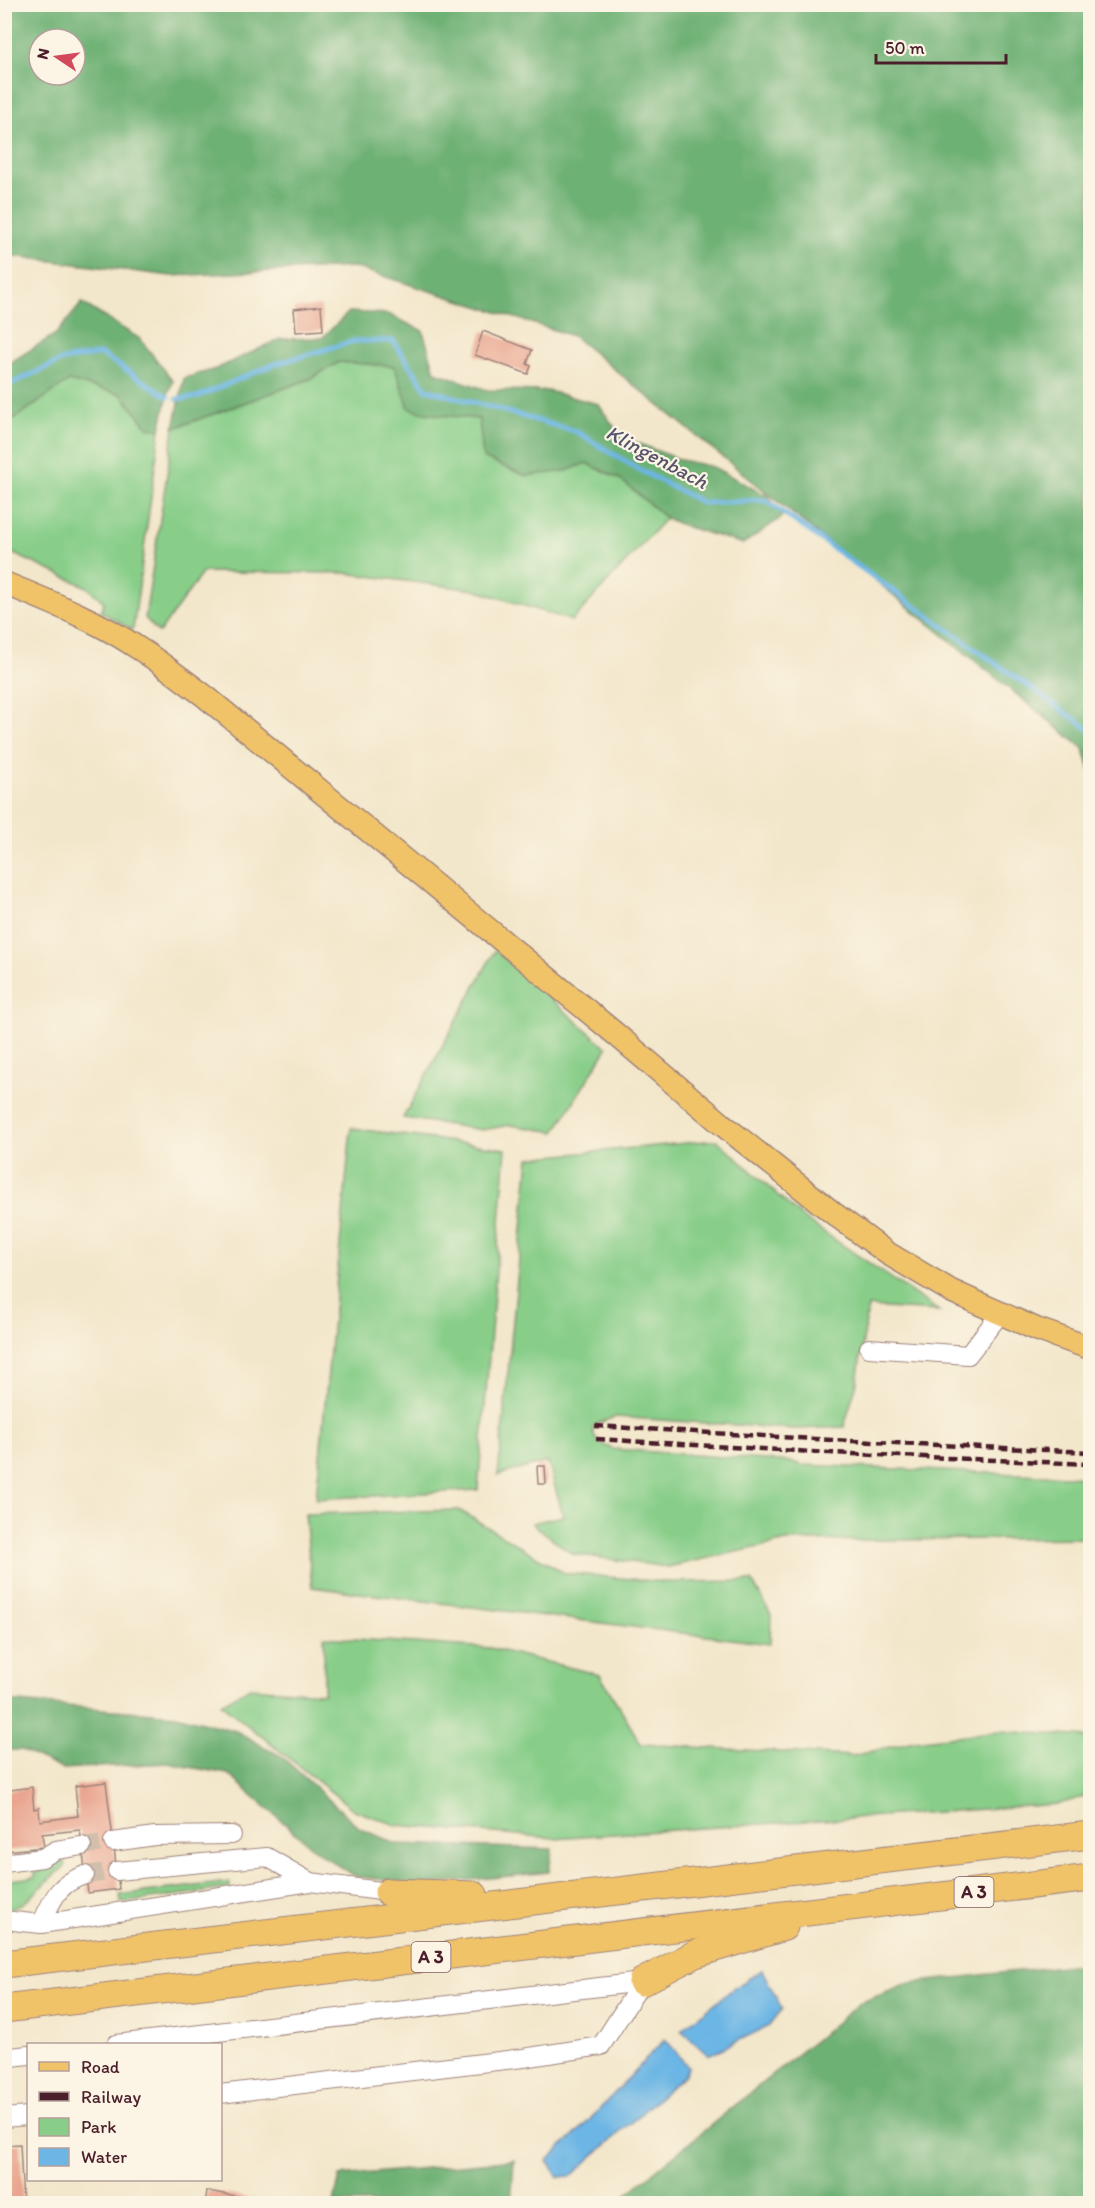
<svg xmlns="http://www.w3.org/2000/svg" width="1095" height="2208" viewBox="0 0 1095 2208" font-family="Itim,sans-serif">
<style>
.green{fill:#88ce89;stroke:#69765a;stroke-width:1.5}
.forest{fill:#6eb175;stroke:#5c6850;stroke-width:1.5;fill-rule:evenodd}
.water{fill:#6cb6e5;stroke:#5b6a88;stroke-width:1.5}
.lines{fill:none;stroke-linecap:round;stroke-linejoin:round}
.stream{stroke:#6cb6e5;stroke-width:5}
.building{fill:#e9a58f}
.minor-tunnel{stroke:#d1bfab;stroke-width:18;stroke-dasharray:18 9;stroke-linecap:butt}
.minor-casing{stroke:#9e837b;stroke-width:20}
.major-casing{stroke:#9e837b;stroke-width:25}
.highway-casing{stroke:#9e837b;stroke-width:29}
.minor{stroke:#fff;stroke-width:18}
.major{stroke:#f1c369;stroke-width:22}
.highway{stroke:#f1c369;stroke-width:27}
.rail{stroke:#4a1f2b;stroke-width:4.5;stroke-dasharray:9 4.5;stroke-linecap:butt}
.labels{text-anchor:middle;stroke-width:4.5;stroke-linejoin:round;paint-order:stroke}
.shield{fill:#fcf5e5;stroke:#7f5f63;stroke-width:1.5}
.shield-label{font-size:18px;font-weight:bold;fill:#4a1f2b}
.water-label{font-size:21px;font-style:italic;fill:#56546c;stroke:#fcf5e5}
</style>
<rect width="100%" height="100%" fill="#fcf5e5"/>
<filter id="ink" filterUnits="userSpaceOnUse"><feTurbulence type="fractalNoise" baseFrequency=".0167" numOctaves="2"/><feDisplacementMap in="SourceGraphic" scale="12" xChannelSelector="R" yChannelSelector="G"/><feConvolveMatrix kernelMatrix="1 2 1 2 8 2 1 2 1" color-interpolation-filters="sRGB"/></filter>
<filter id="wash" filterUnits="userSpaceOnUse"><feTurbulence type="fractalNoise" baseFrequency=".008" numOctaves="4" result="noise"/><feDisplacementMap in="SourceGraphic" scale="24" xChannelSelector="R" yChannelSelector="G"/><feGaussianBlur stdDeviation="1.35" result="paint"/><feColorMatrix in="noise" values="0 0 0 0 0 0 0 0 0 0 0 0 0 0 0 0 0 1.4 0 .05"/><feComposite in="paint" operator="in"/></filter>
<g filter="url(#wash)">
<rect width="100%" height="100%" fill="#f3e7cb"/>
<g class="green">
<polygon points="339,362 394,366 424,413 479,419 566,471 586,463 620,479 666,518 572,621 475,590 345,573 203,572 159,633 145,618 174,428 310,379"/>
<polygon points="69,381 121,394 148,427 160,430 133,630 101,612 104,602 87,587 5,550 4,422 15,418"/>
<polygon points="495,950 607,1048 555,1132 510,1125 483,1130 403,1118"/>
<polygon points="351,1128 506,1149 478,1490 316,1499"/>
<path d="M 717,1140 L 803,1218 L 939,1311 L 868,1307 L 857,1382 L 844,1427 L 795,1429 L 615,1417 L 599,1423 L 593,1428 C 592,1440 604,1445 613,1449 L 793,1462 L 801,1465 L 1090,1477 L 1090,1538 L 787,1541 L 668,1567 L 572,1554 L 532,1523 L 563,1516 L 548,1462 L 498,1475 L 529,1158 Z"/>
<polygon points="459,1510 564,1573 665,1582 752,1581 771,1615 770,1644 312,1587 305,1514"/>
<polygon points="324,1637 490,1648 600,1675 641,1744 853,1756 914,1741 1000,1731 1090,1737 1090,1795 1059,1804 554,1838 396,1825 354,1810 221,1704 249,1688 324,1693"/>
<path d="M 65,1860 L 65,1867 C 43,1880 32,1905 5,1911 L 5,1876 L 8,1875 L 9,1880 L 35,1877 L 35,1872 L 40,1872 C 46,1863 54,1861 65,1860 Z"/>
<polygon points="229,1882 230,1888 121,1903 120,1895"/>
</g>
<g class="forest">
<path d="M 5,4 L 1090,5 L 1090,770 L 1084,749 L 573,336 L 354,267 L 171,276 L 5,255 ZM 39,39 L 75,39 L 75,75 L 39,75 Z"/>
<polygon points="82,303 140,339 173,381 168,394 160,430 148,427 121,394 69,381 15,418 5,422 5,366 56,334"/>
<polygon points="349,312 388,314 423,331 435,372 487,390 548,391 598,404 621,437 681,460 713,467 768,496 782,515 780,519 743,544 684,526 666,518 620,479 586,463 566,471 526,476 483,458 479,419 424,413 409,408 394,366 339,362 310,379 174,428 184,378 216,369 280,339 322,338"/>
<polygon points="4,1701 176,1715 236,1731 281,1756 360,1828 396,1844 552,1849 549,1872 421,1885 354,1876 316,1851 228,1774 167,1763 62,1769 21,1750 5,1750"/>
<polygon points="1090,1963 1090,2203 616,2203 860,2003 910,1983"/>
<polygon points="514,2160 511,2203 334,2203 340,2176"/>
</g>
<g class="water">
<polygon points="762,1970 782,2009 769,2026 708,2055 681,2030 734,1988"/>
<polygon points="665,2039 688,2067 685,2074 571,2176 558,2177 547,2161 582,2128"/>
</g>
<g class="lines">
<g class="stream">
<polyline points="4,387 63,360 101,354 168,397"/>
<polyline points="177,399 197,397 272,365 354,341 393,341 426,389 575,431 640,470 703,503 765,500 1090,730"/>
</g>
</g>
<g id="blocks">
<g class="building">
<polygon points="321,306 323,330 296,332 294,309"/>
<polygon points="483,331 532,350 527,364 531,366 528,374 475,355"/>
<polygon points="537,1466 545,1466 546,1484 538,1484"/>
<polygon points="106,1782 119,1889 88,1893 80,1830 42,1834 44,1847 5,1851 4,1791 32,1787 34,1809 39,1808 40,1821 78,1816 75,1786"/>
<polygon points="20,2144 23,2204 4,2204 4,2145"/>
<polygon points="207,2191 270,2202 270,2204 205,2204"/>
</g>
</g>
</g>
<g filter="url(#ink)">
<use href="#blocks" fill-opacity="0" stroke="#9e837b" stroke-width="1.5"/>
<g class="lines">
<g class="minor-tunnel">
<polyline points="82,1846 113,1842"/>
<polyline points="85,1875 117,1871"/>
</g>
<g class="minor-casing">
<g id="minor">
<polyline points="869,1348 968,1355 1000,1314"/>
<polyline points="113,1842 155,1836 232,1835"/>
<polyline points="4,1863 42,1858 56,1850 82,1846"/>
<polyline points="117,1871 267,1857 310,1882"/>
<polyline points="4,1920 41,1924 310,1882 388,1892"/>
<path d="M 41,1924 C 53,1899 57,1884 85,1875"/>
<polyline points="116,2044 642,1982"/>
<polyline points="4,2058 28,2055"/>
<polyline points="220,2094 523,2058 601,2046 642,1982"/>
<polyline points="4,2118 28,2116"/>
</g>
</g>
<g class="major-casing">
<path id="major" d="M 4,583 C 50,602 97,620 138,648 C 162,663 184,681 206,697 L 612,1031 L 723,1125 L 833,1213 L 887,1253 L 951,1291 L 1036,1329 L 1090,1348"/>
</g>
<g class="highway-casing">
<g id="highway">
<polyline points="388,1892 474,1895"/>
<polyline points="4,1964 1090,1835"/>
<polyline points="642,1982 695,1954 784,1927"/>
<polyline points="4,2009 1090,1878"/>
</g>
</g>
<use href="#minor" class="minor"/>
<use href="#major" class="major"/>
<use href="#highway" class="highway"/>
<g class="rail">
<polyline points="595,1426 831,1440 1090,1452"/>
<polyline points="596,1439 830,1453 1090,1464"/>
</g>
</g>
</g>
<g class="labels">
<g class="shield">
<rect x="954.5" y="1877" width="39" height="30" rx="4.5"/>
<rect x="411.5" y="1942" width="39" height="30" rx="4.5"/>
</g>
<g class="shield-label">
<text x="974" y="1898">A 3</text>
<text x="431" y="1963">A 3</text>
</g>
<g class="water-label">
<text transform="translate(657 457) rotate(28)" y="7">Klingenbach</text>
</g>
</g>
<rect width="1095" height="2208" fill="none" stroke="#fcf5e5" stroke-width="24"/>
<rect x="27" y="2043" width="195" height="138" fill="#fcf5e5" stroke="#b59f9b" stroke-width="1.5"/>
<rect x="39" y="2062" width="30" height="9" fill="#f1c369" stroke="#b59f9b" stroke-width="1.5"/>
<text x="81" y="2073" font-size="18" fill="#4a1f2b">Road</text>
<rect x="39" y="2092" width="30" height="9" fill="#4a1f2b" stroke="#b59f9b" stroke-width="1.5"/>
<text x="81" y="2103" font-size="18" fill="#4a1f2b">Railway</text>
<rect x="39" y="2118" width="30" height="18" fill="#88ce89" stroke="#b59f9b" stroke-width="1.5"/>
<text x="81" y="2133" font-size="18" fill="#4a1f2b">Park</text>
<rect x="39" y="2148" width="30" height="18" fill="#6cb6e5" stroke="#b59f9b" stroke-width="1.5"/>
<text x="81" y="2163" font-size="18" fill="#4a1f2b">Water</text>
<g transform="translate(57 57) rotate(283)"><circle r="28" fill="#fcf5e5" stroke="#b59f9b" stroke-width="1.5"/>
<path d="M0-4.5L10 22L0 15L-10 22Z" fill="#d1495b"/>
<text y="-9" font-size="16" font-weight="bold" text-anchor="middle" fill="#4a1f2b">N</text>
</g>
<path d="M876 54v9h130v-9" fill="none" stroke="#4a1f2b" stroke-width="3"/>
<text x="885" y="54" font-size="18" fill="#4a1f2b" stroke="#fcf5e5" stroke-width="4.5" paint-order="stroke">50 m</text>
</svg>
